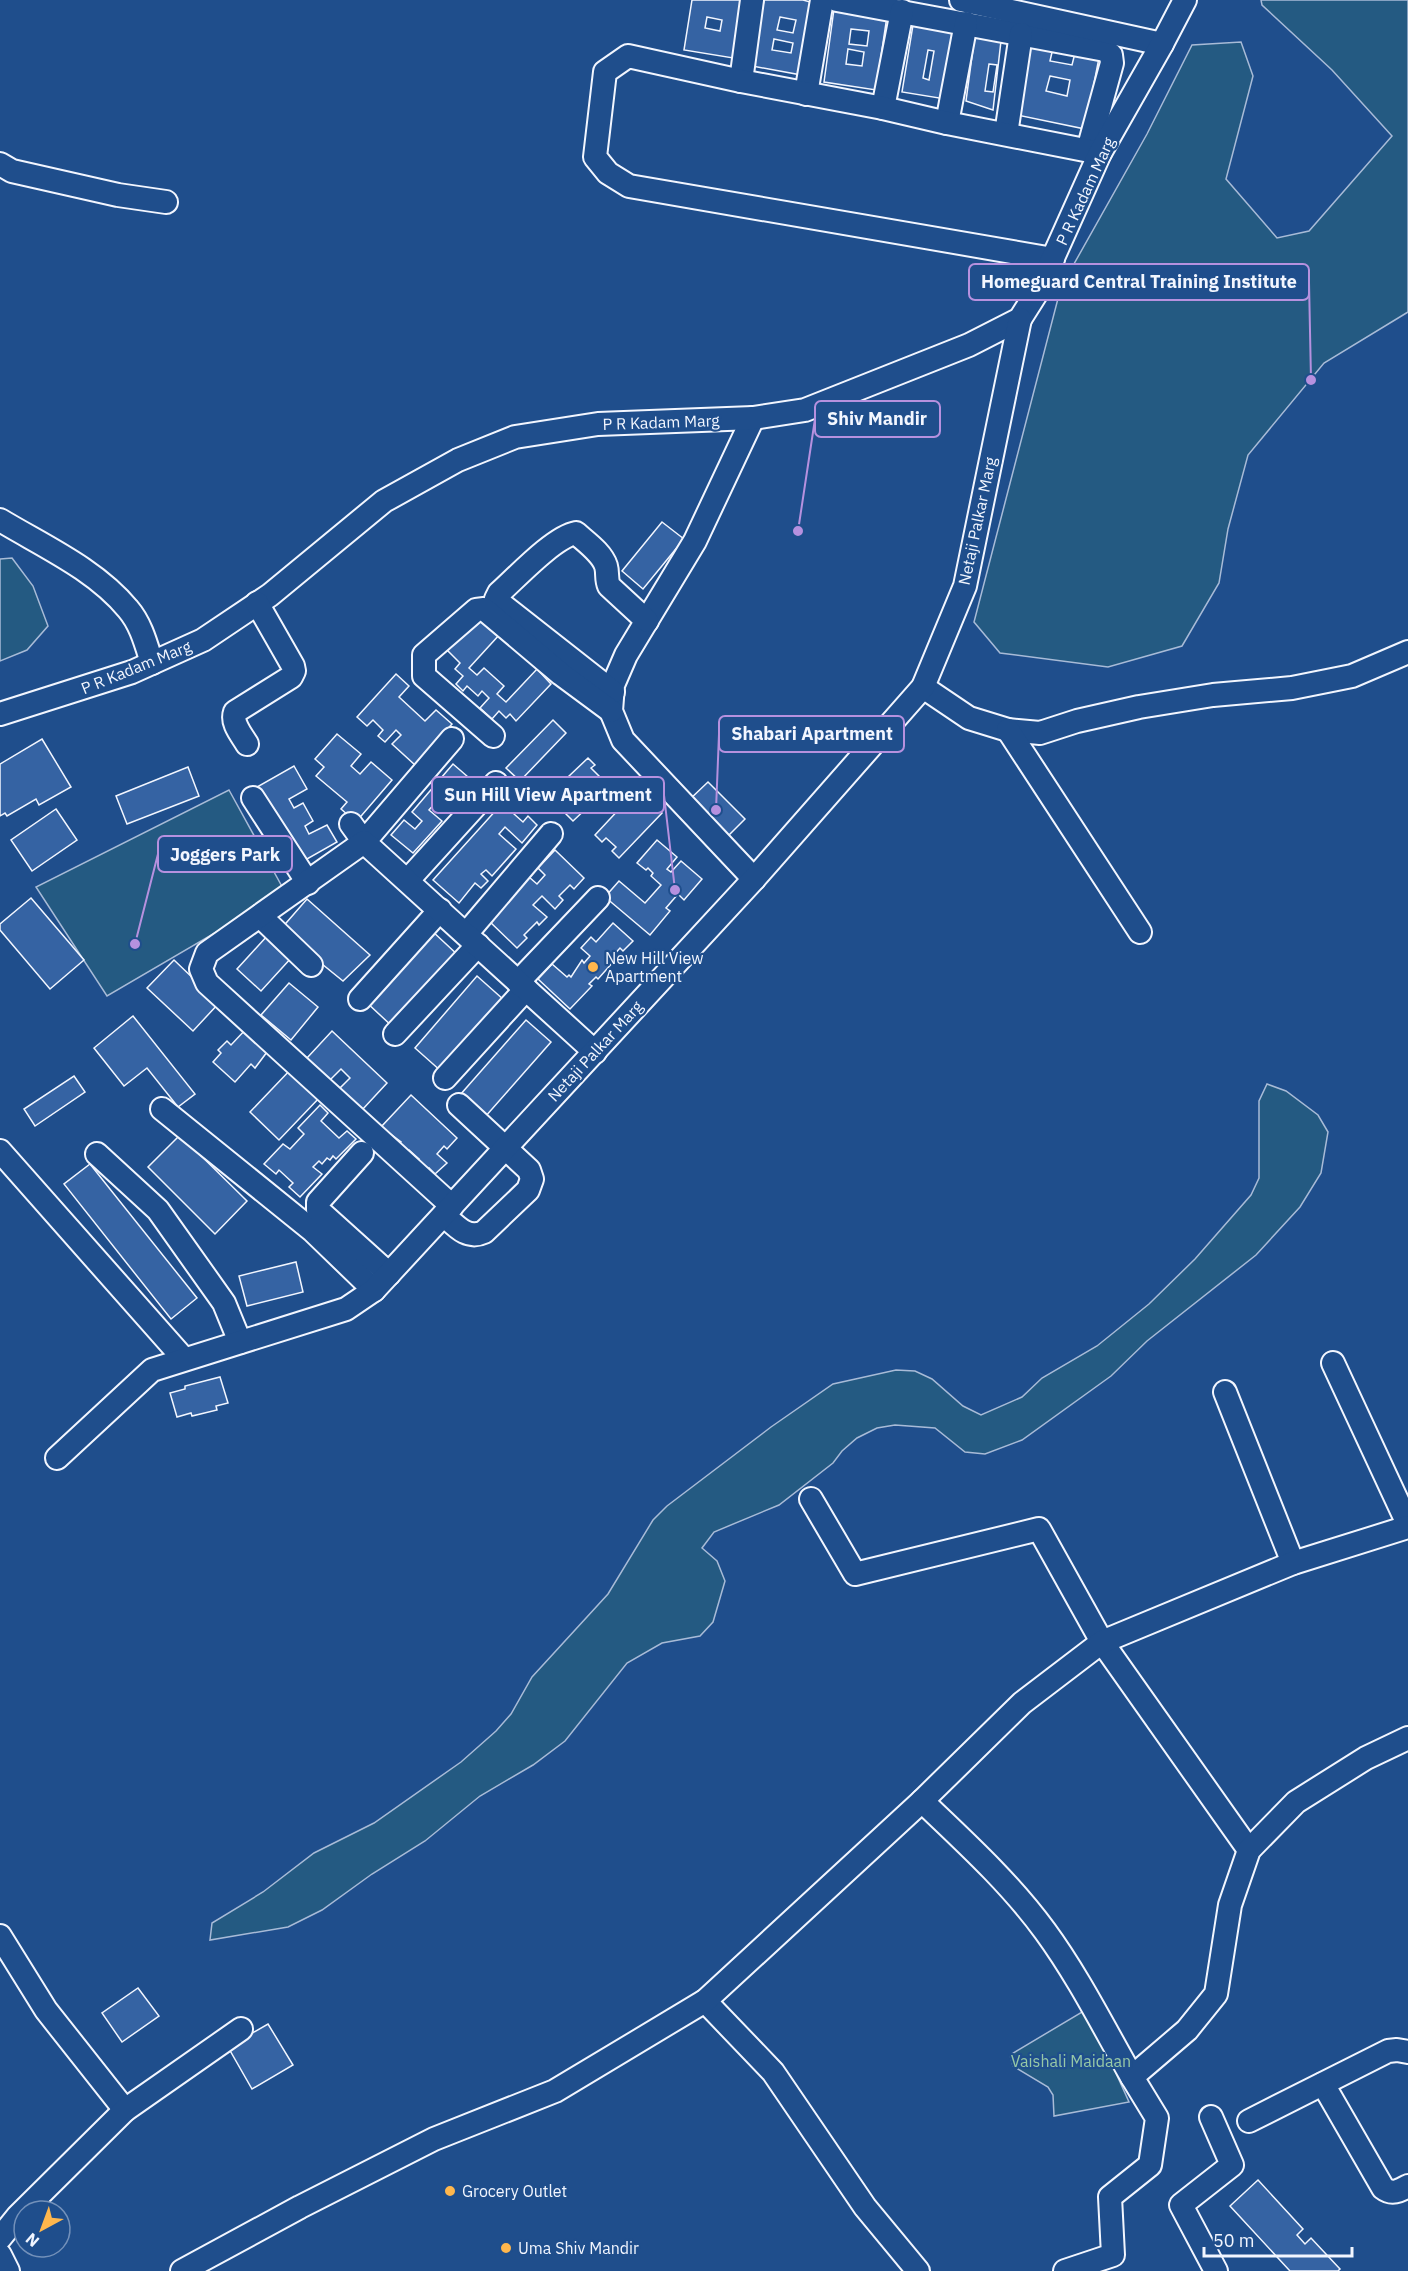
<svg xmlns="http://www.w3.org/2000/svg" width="1408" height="2271" viewBox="0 0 1408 2271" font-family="'IBM Plex Sans',sans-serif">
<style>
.green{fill:#245a82;stroke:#a8bbd7;stroke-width:1.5}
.building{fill:#3563a3;stroke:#f2f6ff;stroke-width:1.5;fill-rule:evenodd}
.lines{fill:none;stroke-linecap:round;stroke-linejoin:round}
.minor-casing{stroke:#f2f6ff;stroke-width:26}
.minor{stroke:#1f4e8c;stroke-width:22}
.poi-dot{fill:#ffb74d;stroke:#1f4e8c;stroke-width:2}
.labels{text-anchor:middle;stroke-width:4.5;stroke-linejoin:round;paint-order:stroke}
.street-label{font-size:16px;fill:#f2f6ff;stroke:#1f4e8c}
.poi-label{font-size:16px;fill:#f2f6ff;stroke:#1f4e8c;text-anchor:start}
.park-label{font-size:16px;fill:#97c8a6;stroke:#1f4e8c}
.leader{fill:none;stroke:#b691df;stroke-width:2}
.callout-dot{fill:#b691df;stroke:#1f4e8c;stroke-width:2}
.callout{fill:#1f4e8c;stroke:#b691df;stroke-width:2}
.callout-label{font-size:18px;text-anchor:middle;font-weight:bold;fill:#f2f6ff}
</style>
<rect width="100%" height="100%" fill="#1f4e8c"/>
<g class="green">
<polygon points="1261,0 1408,0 1408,312 1324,363 1248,455 1228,529 1219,583 1182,646 1108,667 1000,653 974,622 1061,287 1147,134 1192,45 1241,42 1253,76 1226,179 1277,238 1309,231 1392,136 1332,70 1262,5"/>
<polygon points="12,558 33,586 48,626 27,650 0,661 0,559"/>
<polygon points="229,790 285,892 107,996 36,887"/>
<polygon points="1267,1084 1286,1091 1318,1115 1328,1132 1321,1173 1300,1207 1256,1255 1147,1341 1111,1376 1022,1440 985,1454 965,1452 935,1428 895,1425 877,1428 857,1438 842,1451 833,1463 779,1505 714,1532 702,1548 717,1561 725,1581 713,1622 700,1636 662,1643 627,1663 565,1741 533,1765 480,1796 425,1841 372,1874 322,1910 288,1927 210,1940 212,1923 263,1892 314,1853 374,1823 461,1762 496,1731 511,1714 532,1677 608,1594 653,1520 667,1506 771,1427 833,1384 896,1370 915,1371 932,1379 963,1406 981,1415 1022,1397 1042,1378 1097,1346 1149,1304 1195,1259 1251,1195 1259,1178 1259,1101"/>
<polygon points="1087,2009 1129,2102 1054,2116 1053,2095 1048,2087 1013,2066 1010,2055"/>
</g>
<g class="building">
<path d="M 692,0 L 742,0 L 733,58 L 684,50 ZM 707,17 L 722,20 L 720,31 L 705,28 Z"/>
<path d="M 764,0 L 803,0 L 814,3 L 807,76 L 752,66 ZM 780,17 L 796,20 L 793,33 L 777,30 ZM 774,39 L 793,43 L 791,53 L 772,50 Z"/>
<path d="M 834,9 L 887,16 L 876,90 L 824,82 ZM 851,29 L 869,31 L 867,46 L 849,44 ZM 848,49 L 864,52 L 862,66 L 846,64 Z"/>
<path d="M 914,19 L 956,27 L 945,99 L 902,92 ZM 928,50 L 934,51 L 929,80 L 923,78 Z"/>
<path d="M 975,34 L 1001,41 L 993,110 L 966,101 ZM 989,64 L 997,65 L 993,92 L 985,91 Z"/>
<path d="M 1027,43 L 1053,48 L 1050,61 L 1072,65 L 1075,53 L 1099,58 L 1085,129 L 1017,115 ZM 1050,76 L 1070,80 L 1067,96 L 1046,91 Z"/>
<polygon points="662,522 684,539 643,589 622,571"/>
<polygon points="478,614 500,634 469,668 477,675 484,668 504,686 497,694 506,702 537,669 551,684 516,721 510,714 506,718 499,711 492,719 480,708 489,698 482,691 478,696 467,686 463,691 456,684 463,676 455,669 460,663 446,649"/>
<polygon points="396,674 409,686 399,697 425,721 436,710 452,724 415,765 392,744 401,735 396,730 385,742 378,736 383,730 373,720 367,726 357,717"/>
<polygon points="553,720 566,733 520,781 506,768"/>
<polygon points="337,734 361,754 351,766 360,774 371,762 392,780 356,822 341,809 347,802 316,776 324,767 315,759"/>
<polygon points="42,739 71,787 39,805 36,799 7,816 5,813 0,816 0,764"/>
<polygon points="588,758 595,765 591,768 603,780 606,777 612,783 597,799 582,783 573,792 578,797 580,795 590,805 573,821 566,814 571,809 560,798 555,802 549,795"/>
<polygon points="453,764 475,783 448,813 436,802 429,810 442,821 413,853 391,835 404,820 415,829 422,821 412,812 435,785 445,794 452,787 441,778"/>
<polygon points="294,766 307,789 289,799 294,808 303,803 313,821 305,826 309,834 327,825 337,842 300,863 257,787"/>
<polygon points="188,767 199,796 127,824 116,796"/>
<polygon points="708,782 745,819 725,839 688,801"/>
<polygon points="637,790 646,798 643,801 653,810 655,807 662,813 619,858 612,851 616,847 606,838 602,842 595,835"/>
<polygon points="507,798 519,808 514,814 523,822 528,816 537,825 522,843 505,827 499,834 516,849 492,876 486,870 481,874 488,881 481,888 475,883 459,903 433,880"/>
<polygon points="56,809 77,840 32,871 11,840"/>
<polygon points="657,840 677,857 667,869 671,872 681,861 702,879 684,900 678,894 666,908 670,911 650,935 605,897 619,881 645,903 661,885 651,876 653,873 648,868 646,870 637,863"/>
<polygon points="555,850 584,878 574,889 570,885 559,896 563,900 555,909 542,896 533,905 547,917 539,925 537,922 524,935 527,938 517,948 488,920 529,877 537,884 545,875 538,868"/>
<polygon points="31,898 84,960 50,989 0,930 0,924"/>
<polygon points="307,899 370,955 343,981 280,930"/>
<polygon points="613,923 633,941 623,951 620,948 611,958 614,961 598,979 596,977 589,984 592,986 570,1009 538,979 552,964 567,977 569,975 571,977 582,960 584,963 590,956 581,948 591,937 596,942"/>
<polygon points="431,930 460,957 394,1028 365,1001"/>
<polygon points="268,935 292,957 261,991 237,969"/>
<polygon points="174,960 219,1003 193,1031 147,988"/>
<polygon points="477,976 504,1000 442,1072 415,1048"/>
<polygon points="289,983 318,1007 291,1040 261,1015"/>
<polygon points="133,1016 195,1094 178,1107 147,1068 124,1086 94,1048"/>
<polygon points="526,1020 551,1042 485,1117 460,1095"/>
<polygon points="247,1028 270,1048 255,1068 251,1064 235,1082 213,1062 221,1053 218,1050 227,1041 231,1045"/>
<polygon points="332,1031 387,1083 362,1110 337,1091 350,1078 341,1069 328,1082 326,1077 307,1058"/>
<polygon points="292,1068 321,1096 279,1140 250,1112"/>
<polygon points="74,1076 85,1092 35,1126 24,1109"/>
<polygon points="411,1095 457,1138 447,1149 444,1146 437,1154 447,1163 435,1174 429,1168 427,1171 416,1162 419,1159 409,1150 405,1154 397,1147 401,1142 381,1127"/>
<polygon points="320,1105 328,1113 321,1121 339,1138 347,1131 356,1139 336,1159 333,1156 330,1160 327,1158 322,1164 319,1161 313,1167 322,1174 300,1197 289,1187 293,1183 279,1170 276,1174 264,1164 283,1144 290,1149 304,1134 298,1128"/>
<polygon points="180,1135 247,1201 215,1234 148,1167"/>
<polygon points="90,1164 197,1298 171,1319 64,1184"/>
<polygon points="296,1262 303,1292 247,1306 239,1276"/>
<polygon points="220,1377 228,1403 216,1406 217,1410 192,1416 191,1413 177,1417 170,1393 185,1389 185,1386"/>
<polygon points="138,1988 159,2016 122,2042 102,2013"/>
<polygon points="268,2024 293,2065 252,2089 228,2047"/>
<polygon points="1258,2180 1303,2229 1297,2235 1305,2244 1311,2238 1340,2269 1338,2271 1290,2271 1230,2206"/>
</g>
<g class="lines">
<g class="minor-casing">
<g id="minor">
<polyline points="837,0 1105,50 1111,55 1112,63 1088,150"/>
<polyline points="961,0 1162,44"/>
<polyline points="741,81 752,0"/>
<polyline points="806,94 822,0"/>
<polyline points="883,108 902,11"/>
<polyline points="947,123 966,23"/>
<polyline points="1006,134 1021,34"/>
<polyline points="0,164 12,171 118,195 166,202"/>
<polyline points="1053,259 629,186 608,173 595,157 605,72 628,56 741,81 883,108 947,123 1100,153"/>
<polyline points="753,418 695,541 626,655 613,685 611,711 623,740 754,879"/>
<path d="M 0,520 C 43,546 95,569 128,609 C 141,624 146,644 152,663"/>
<polyline points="923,687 969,718 1008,730 1040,733 1077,721 1139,707 1213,695 1292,688 1352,676 1408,652"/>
<path d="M 613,692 L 501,604 L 496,599 L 499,593 C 517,577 554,537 576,533 C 586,542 602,553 606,566 C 608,573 606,579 609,586 L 647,621"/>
<polyline points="0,714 132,672 203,640 270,595 384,501 458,460 515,437 598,424 753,418 805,410 969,345 1020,319 1039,289 1100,153 1162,44 1185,0"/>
<polyline points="1008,730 1140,932"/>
<polyline points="493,736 424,676 424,655 476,610 484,609 561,674 611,711"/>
<path d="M 247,744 C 241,734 231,723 235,712 L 291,677 L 294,671 L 293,666 L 257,603"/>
<polyline points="253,798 308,883"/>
<polyline points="351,824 364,842 452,739"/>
<polyline points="408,880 496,783"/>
<polyline points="260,916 311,965"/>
<polyline points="466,934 551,834"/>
<polyline points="518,982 598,898"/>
<polyline points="360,999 440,910"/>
<polyline points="395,1034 478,945"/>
<polyline points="445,1078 526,989"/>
<polyline points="162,1109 313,1231 374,1290"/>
<polyline points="0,1151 184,1359"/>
<polyline points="362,1153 318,1202 318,1210 389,1274"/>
<polyline points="97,1154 158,1210 224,1303 240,1342"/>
<polyline points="452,1206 207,983 201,969 207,953 364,842 595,1052"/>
<path d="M 444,1215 C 456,1226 467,1240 484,1232 L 528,1190 L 532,1179 L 529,1170 L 459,1105"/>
<polyline points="1333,1363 1408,1524"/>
<polyline points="1225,1392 1293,1563"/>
<polyline points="57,1458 152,1370 346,1309 374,1290 754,879 923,687 965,586 1020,319"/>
<polyline points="811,1499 855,1574 1039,1529 1102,1642 1249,1850"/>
<path d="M 922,1801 C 965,1842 1010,1883 1045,1931 C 1078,1976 1104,2028 1132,2077"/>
<polyline points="0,1936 46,2010 125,2110"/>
<polyline points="705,2001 773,2072 865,2207 918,2271"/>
<path d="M 1323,2084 L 1383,2188 C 1392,2195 1399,2191 1408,2186"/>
<polyline points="1211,2117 1232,2165 1181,2205 1216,2271"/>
<polyline points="1249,2121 1388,2051 1397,2050 1408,2052"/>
<polyline points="0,2238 18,2216 125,2110 241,2029"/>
<polyline points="0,2255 8,2271"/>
<polyline points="182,2271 300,2207 434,2139 555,2091 705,2001 922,1801 1022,1703 1102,1642 1293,1563 1408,1527"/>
<polyline points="1065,2271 1113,2255 1110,2197 1150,2165 1157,2118 1132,2077 1187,2030 1216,1994 1230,1905 1249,1850 1296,1802 1366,1758 1408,1738"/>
</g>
</g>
<use href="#minor" class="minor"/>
</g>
<g class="poi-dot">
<circle cx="593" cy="967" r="6"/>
<circle cx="450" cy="2191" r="6"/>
<circle cx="506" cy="2248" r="6"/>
</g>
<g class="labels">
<g class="street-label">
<text transform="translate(1085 191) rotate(-65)" y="6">P R Kadam Marg</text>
<text transform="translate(661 422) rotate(-2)" y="6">P R Kadam Marg</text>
<text transform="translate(977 521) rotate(-78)" y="6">Netaji Palkar Marg</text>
<text transform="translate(136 667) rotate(-22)" y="6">P R Kadam Marg</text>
<text transform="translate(595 1051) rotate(-47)" y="6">Netaji Palkar Marg</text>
</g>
<g class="poi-label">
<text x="605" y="964">New Hill View<tspan x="605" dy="18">Apartment</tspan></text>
<text x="462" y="2197">Grocery Outlet</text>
<text x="518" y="2254">Uma Shiv Mandir</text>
</g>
<g class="park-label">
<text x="1071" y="2067">Vaishali Maidaan</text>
</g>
</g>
<path class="leader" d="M1311 380L1309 282M798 531L815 419M716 810L719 734M675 890L664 795M135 944L158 854"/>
<g class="callout-dot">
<circle cx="1311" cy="380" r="6"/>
<circle cx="798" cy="531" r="6"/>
<circle cx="716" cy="810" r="6"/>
<circle cx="675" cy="890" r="6"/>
<circle cx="135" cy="944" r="6"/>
</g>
<g class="callout">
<rect x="969" y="264" width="340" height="36" rx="6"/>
<rect x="815" y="401" width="125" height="36" rx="6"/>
<rect x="719" y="716" width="185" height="36" rx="6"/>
<rect x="432" y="777" width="232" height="36" rx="6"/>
<rect x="158" y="836" width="134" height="36" rx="6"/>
</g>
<g class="callout-label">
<text x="1139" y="288">Homeguard Central Training Institute</text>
<text x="877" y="425">Shiv Mandir</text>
<text x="812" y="740">Shabari Apartment</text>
<text x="548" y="801">Sun Hill View Apartment</text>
<text x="225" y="861">Joggers Park</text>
</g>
<g transform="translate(42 2229) rotate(221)"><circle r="28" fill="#1f4e8c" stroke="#7391ba" stroke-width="1.5"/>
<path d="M0-4.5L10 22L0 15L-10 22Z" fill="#ffb74d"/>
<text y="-9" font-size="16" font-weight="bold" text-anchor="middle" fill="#f2f6ff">N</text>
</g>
<path d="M1204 2247v9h148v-9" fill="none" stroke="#f2f6ff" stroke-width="3"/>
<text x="1213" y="2247" font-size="18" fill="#f2f6ff" stroke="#1f4e8c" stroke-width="4.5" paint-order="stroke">50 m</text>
</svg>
